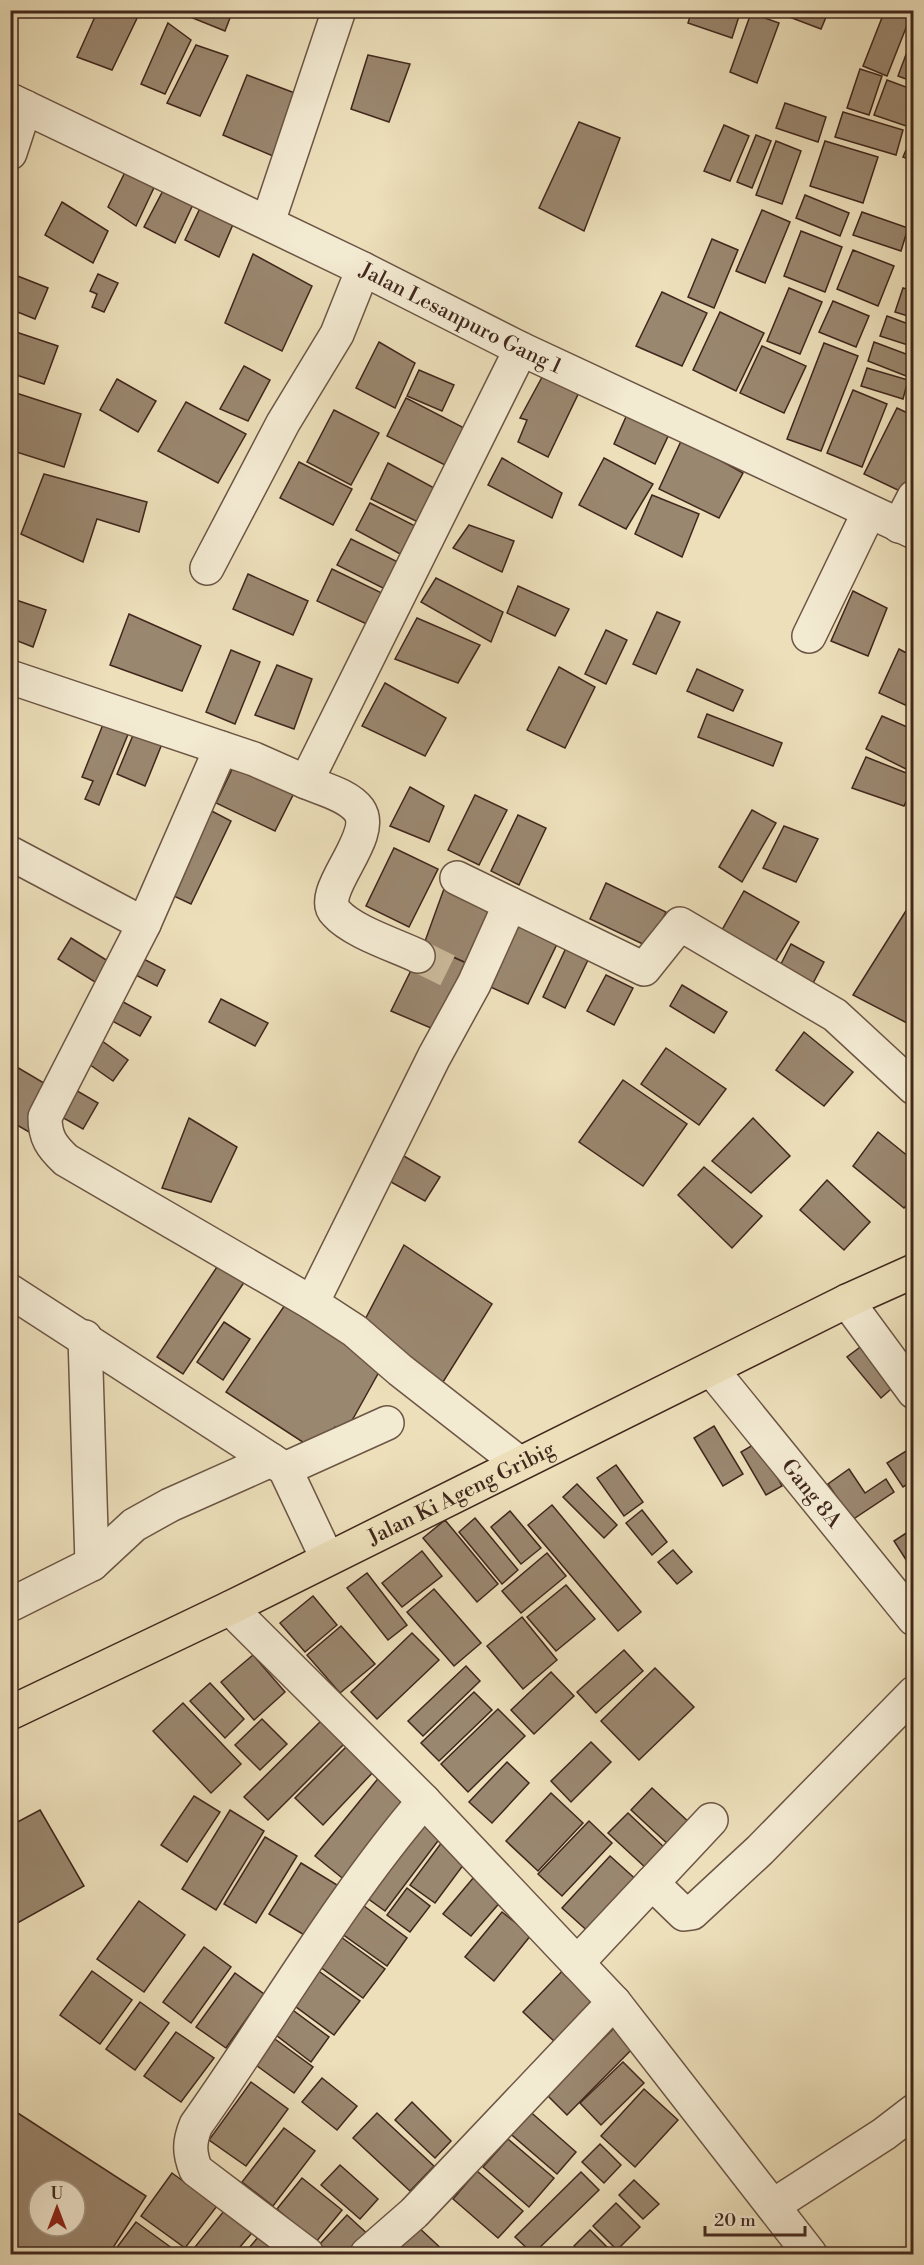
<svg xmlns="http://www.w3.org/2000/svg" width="924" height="2265" viewBox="0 0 924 2265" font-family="'Libre Bodoni',serif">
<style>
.building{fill:#9a876f;stroke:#41271d;stroke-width:1.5;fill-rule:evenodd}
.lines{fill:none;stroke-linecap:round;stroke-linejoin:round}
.minor-tunnel{stroke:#caba9b;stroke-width:33;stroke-dasharray:33 16;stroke-linecap:butt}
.minor-casing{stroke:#6c5544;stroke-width:36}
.major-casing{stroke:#41271d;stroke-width:36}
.minor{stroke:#f3ead2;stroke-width:33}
.major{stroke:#ecdfba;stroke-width:33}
.labels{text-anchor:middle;stroke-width:5;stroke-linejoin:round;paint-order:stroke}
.street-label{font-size:21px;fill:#41271d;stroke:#f3ead2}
</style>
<rect width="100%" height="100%" fill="#ecdfba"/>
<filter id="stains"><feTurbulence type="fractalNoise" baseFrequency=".00333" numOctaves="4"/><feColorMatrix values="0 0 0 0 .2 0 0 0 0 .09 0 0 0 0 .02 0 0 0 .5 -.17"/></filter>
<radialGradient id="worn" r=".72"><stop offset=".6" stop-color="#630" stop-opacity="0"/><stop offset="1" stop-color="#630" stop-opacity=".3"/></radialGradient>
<g class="building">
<polygon points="98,10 141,10 112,70 77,57"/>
<polygon points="185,10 233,10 225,31 183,14"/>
<polygon points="692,10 741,10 732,38 688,23"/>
<polygon points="785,10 829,10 821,29 784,15"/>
<polygon points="885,10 913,10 887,76 863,66"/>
<polygon points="751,13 779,23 757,83 730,72"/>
<polygon points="168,23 191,40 165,94 141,84"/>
<polygon points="914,33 914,82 898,76"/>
<polygon points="196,45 228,56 200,116 167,103"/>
<polygon points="368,55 410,64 389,122 351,109"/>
<polygon points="860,69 882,76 869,115 847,108"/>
<polygon points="247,75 300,95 273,156 223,135"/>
<polygon points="887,80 914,90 912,128 874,115"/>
<polygon points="785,103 826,117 818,142 776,128"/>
<polygon points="843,112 903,130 896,155 835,137"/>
<polygon points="579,122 620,138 584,231 539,208"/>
<polygon points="724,125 749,136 730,181 704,171"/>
<polygon points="914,131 914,161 903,157"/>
<polygon points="756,135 771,141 752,188 737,182"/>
<polygon points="776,141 801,151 782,204 756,195"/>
<polygon points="825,141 878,157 863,203 810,186"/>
<polygon points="129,164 158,179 136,226 108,207"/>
<polygon points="167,183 196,198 175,243 144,227"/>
<polygon points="805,195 849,213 840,236 796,218"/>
<polygon points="62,202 108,231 93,263 45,235"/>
<polygon points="202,204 234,222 219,257 185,240"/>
<polygon points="762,210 790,222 765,283 736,271"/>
<polygon points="862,212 908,228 901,251 853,235"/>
<polygon points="801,231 842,247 825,292 784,276"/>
<polygon points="712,239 738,250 714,308 688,297"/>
<polygon points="853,250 894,266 878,306 837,289"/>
<polygon points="253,254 312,286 282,351 225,323"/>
<polygon points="10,273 48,288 35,319 10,309"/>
<polygon points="98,274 118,283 104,312 92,307 97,294 90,291"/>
<polygon points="789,288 822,302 800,354 767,341"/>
<polygon points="903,288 914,291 914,318 895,312"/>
<polygon points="662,292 707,313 682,366 636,346"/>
<polygon points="833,301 869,316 856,347 819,332"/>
<polygon points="720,312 764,333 736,391 693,370"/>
<polygon points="887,316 914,326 914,347 880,336"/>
<polygon points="10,330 58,346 44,384 10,373"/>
<polygon points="379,342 415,363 395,408 356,388"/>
<polygon points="874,342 914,357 911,378 868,361"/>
<polygon points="824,343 858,356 821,451 787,439"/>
<polygon points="762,346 806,366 784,413 740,393"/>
<polygon points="244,366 270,380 248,421 220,409"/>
<polygon points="547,368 583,384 548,457 518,442 527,420 520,418"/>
<polygon points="867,368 908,380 903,399 861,386"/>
<polygon points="419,370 454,385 442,411 407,396"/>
<polygon points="117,379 156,401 138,432 100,410"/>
<polygon points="853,390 887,404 862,467 827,453"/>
<polygon points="13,392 81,414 64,467 10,450 10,401"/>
<polygon points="406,398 468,430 449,467 387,436"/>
<polygon points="186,402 246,434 218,483 158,451"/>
<polygon points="897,408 914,416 914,470 902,492 864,474"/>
<polygon points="334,410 379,433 351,485 307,462"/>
<polygon points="629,410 670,432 655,464 614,444"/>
<polygon points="682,439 743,473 719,518 659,489"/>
<polygon points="502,458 562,493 552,518 488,485"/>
<polygon points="604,458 653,484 626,529 579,505"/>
<polygon points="299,462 352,489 333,525 280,498"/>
<polygon points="388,463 436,489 418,522 371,499"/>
<polygon points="44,474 147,502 139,532 97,519 83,562 21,534"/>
<polygon points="652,495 699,514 682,557 635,534"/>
<polygon points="370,503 417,527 402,555 356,530"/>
<polygon points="469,525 514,541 502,572 453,548"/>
<polygon points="351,539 402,564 389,591 337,565"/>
<polygon points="332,569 386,595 371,626 317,601"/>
<polygon points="248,574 308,601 293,635 233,609"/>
<polygon points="436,578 503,612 491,642 421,602"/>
<polygon points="518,586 569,609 555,636 507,613"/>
<polygon points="853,591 887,608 868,656 831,641"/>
<polygon points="10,598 46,610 33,647 10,638"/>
<polygon points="657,612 680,622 656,674 633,664"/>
<polygon points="129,614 201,646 182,691 110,665"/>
<polygon points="417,618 480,645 458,683 395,659"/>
<polygon points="606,630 627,640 606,684 585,674"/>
<polygon points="899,649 914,657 914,672 909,681 914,683 914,709 879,693"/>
<polygon points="231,650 260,662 235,724 206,712"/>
<polygon points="277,665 312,679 294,729 255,715"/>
<polygon points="559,667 595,687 565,748 527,730"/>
<polygon points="697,669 743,690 733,711 687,691"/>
<polygon points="385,683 446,718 425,756 362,726"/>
<polygon points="707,714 782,743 773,766 698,737"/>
<polygon points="882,716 914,730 912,772 866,749"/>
<polygon points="104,722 129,732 99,805 85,799 93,781 82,777"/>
<polygon points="136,728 164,739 145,786 117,774"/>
<polygon points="238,757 298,785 275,831 216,803"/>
<polygon points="866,757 914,776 914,785 904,806 852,788"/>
<polygon points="410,787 444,806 429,842 390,826"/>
<polygon points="475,795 507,810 479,865 448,850"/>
<polygon points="204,807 231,821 191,904 163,891"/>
<polygon points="752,810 776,823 742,882 719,867"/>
<polygon points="518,815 546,828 519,885 491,871"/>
<polygon points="784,826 818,839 796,882 763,868"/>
<polygon points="394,848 438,869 409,927 366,906"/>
<polygon points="606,883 666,912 649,947 590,919"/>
<polygon points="445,886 497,910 475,967 424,944"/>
<polygon points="744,891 799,922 772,967 718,937"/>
<polygon points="909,906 914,908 914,1012 907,1023 853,995"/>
<polygon points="516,919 559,940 528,1004 484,984"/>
<polygon points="71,938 116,966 103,987 58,959"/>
<polygon points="424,944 475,967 445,1034 391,1011"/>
<polygon points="791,944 824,962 810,989 777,972"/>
<polygon points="566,948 589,958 565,1008 543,997"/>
<polygon points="134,954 165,970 157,986 126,970"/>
<polygon points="606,975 633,988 614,1025 587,1011"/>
<polygon points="682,985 727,1012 714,1033 670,1006"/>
<polygon points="114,997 151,1017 140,1036 103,1016"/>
<polygon points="221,999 268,1023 255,1046 209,1022"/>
<polygon points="804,1032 853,1072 824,1106 776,1070"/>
<polygon points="94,1035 128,1060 113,1081 79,1057"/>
<polygon points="666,1048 726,1089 699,1125 641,1084"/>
<polygon points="10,1063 54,1089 29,1132 10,1121"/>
<polygon points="623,1080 687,1124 643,1186 579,1142"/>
<polygon points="67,1085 98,1103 83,1129 51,1111"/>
<polygon points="189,1118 237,1147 211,1202 162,1188"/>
<polygon points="753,1118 790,1156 751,1193 712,1161"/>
<polygon points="878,1132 914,1161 914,1198 904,1208 853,1166"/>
<polygon points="397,1152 440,1177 425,1201 382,1177"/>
<polygon points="704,1167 762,1216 732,1248 678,1195"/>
<polygon points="827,1180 870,1222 844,1250 800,1210"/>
<polygon points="404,1245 492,1304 438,1390 359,1331"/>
<polygon points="219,1264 245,1281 183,1374 157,1357"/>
<polygon points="289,1299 384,1363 345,1433 335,1427 318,1452 226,1392"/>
<polygon points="224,1322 250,1339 223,1380 197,1362"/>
<polygon points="867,1342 899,1382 881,1398 847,1357"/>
<polygon points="714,1426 743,1474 723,1486 694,1438"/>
<polygon points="758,1442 782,1486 766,1495 741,1452"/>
<polygon points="914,1446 914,1480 903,1487 887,1463"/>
<polygon points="616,1465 643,1502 624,1516 597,1478"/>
<polygon points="849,1469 865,1493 886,1479 894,1492 852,1520 828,1484"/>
<polygon points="577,1484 617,1525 604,1538 563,1497"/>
<polygon points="552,1505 641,1612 618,1631 528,1525"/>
<polygon points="642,1510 667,1542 652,1555 626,1523"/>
<polygon points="510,1511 541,1548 521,1564 491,1527"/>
<polygon points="475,1518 518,1570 502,1584 459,1532"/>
<polygon points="445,1520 498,1584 477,1602 423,1538"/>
<polygon points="914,1528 914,1564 910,1566 894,1541"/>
<polygon points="673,1550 692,1572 677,1584 658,1562"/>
<polygon points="422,1551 442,1576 402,1607 382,1583"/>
<polygon points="547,1553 566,1576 521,1613 502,1591"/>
<polygon points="367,1573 407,1625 388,1640 347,1588"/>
<polygon points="566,1585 595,1619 556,1651 527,1617"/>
<polygon points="434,1589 481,1643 454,1666 407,1612"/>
<polygon points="313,1596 337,1625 305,1652 280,1623"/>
<polygon points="522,1617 557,1660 523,1689 487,1646"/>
<polygon points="341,1626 375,1664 340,1693 307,1655"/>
<polygon points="412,1633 439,1660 377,1719 351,1692"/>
<polygon points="624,1650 643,1671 596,1713 577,1692"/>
<polygon points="253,1655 285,1692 254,1720 221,1682"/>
<polygon points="466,1666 480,1681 423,1736 408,1721"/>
<polygon points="655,1668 694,1707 639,1760 601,1721"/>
<polygon points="551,1672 574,1696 534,1734 511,1710"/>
<polygon points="210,1683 244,1719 225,1738 190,1701"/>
<polygon points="474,1692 492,1710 439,1761 421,1743"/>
<polygon points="183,1703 241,1764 211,1793 153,1731"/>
<polygon points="498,1709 525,1736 468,1792 441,1764"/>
<polygon points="325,1717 348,1740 268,1820 244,1797"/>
<polygon points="262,1719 287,1744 260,1770 235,1745"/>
<polygon points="591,1742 611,1762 571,1802 551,1781"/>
<polygon points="349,1744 376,1769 323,1825 295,1798"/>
<polygon points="507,1762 529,1783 492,1823 469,1802"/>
<polygon points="385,1770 416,1795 346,1881 315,1856"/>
<polygon points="652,1788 691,1824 670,1846 631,1810"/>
<polygon points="551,1793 583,1823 538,1871 506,1841"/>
<polygon points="194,1796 220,1812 187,1862 161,1845"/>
<polygon points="40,1810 84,1886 12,1926 10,1826"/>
<polygon points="230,1810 264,1831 216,1910 182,1889"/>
<polygon points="424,1812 447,1829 385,1911 363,1895"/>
<polygon points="628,1813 666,1849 647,1869 608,1833"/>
<polygon points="589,1821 612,1843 562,1896 538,1874"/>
<polygon points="265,1837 297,1856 256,1923 224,1904"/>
<polygon points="445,1838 470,1856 435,1903 410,1885"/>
<polygon points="610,1856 640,1883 592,1935 562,1908"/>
<polygon points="301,1863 342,1888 311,1939 269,1914"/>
<polygon points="474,1877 502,1900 471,1936 443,1914"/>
<polygon points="407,1888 430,1906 410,1932 387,1915"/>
<polygon points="139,1901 185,1935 144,1992 97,1959"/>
<polygon points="360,1903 407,1938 387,1966 338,1931"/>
<polygon points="502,1912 531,1935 494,1981 465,1957"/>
<polygon points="341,1937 385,1969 363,1998 319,1966"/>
<polygon points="204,1947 231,1967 191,2023 163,2002"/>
<polygon points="571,1962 604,1993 557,2044 523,2012"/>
<polygon points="313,1967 360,2001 334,2035 288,2001"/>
<polygon points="92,1971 132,2000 100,2044 60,2015"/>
<polygon points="235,1973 264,1994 226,2048 196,2027"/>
<polygon points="140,2002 169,2023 135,2070 106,2049"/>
<polygon points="286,2005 329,2037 311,2062 268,2029"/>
<polygon points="619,2023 639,2042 567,2115 547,2095"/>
<polygon points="176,2032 214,2058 181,2102 144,2076"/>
<polygon points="268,2034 313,2067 294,2093 249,2060"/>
<polygon points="623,2062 644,2083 601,2125 580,2103"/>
<polygon points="322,2078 357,2106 337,2130 302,2102"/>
<polygon points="251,2082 288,2109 246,2166 209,2140"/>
<polygon points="644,2089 678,2120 635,2167 601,2136"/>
<polygon points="412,2102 451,2141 435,2158 395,2120"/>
<path d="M 10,2108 L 146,2196 L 109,2254 L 10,2254 ZM 39,2190 L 75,2190 L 75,2226 L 39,2226 Z"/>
<polygon points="526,2108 576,2152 557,2174 506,2130"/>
<polygon points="377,2113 434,2166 410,2191 353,2138"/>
<polygon points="284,2128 315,2151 273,2206 242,2182"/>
<polygon points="508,2139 554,2178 529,2207 483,2167"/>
<polygon points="600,2144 621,2165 604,2183 582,2162"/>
<polygon points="340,2165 378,2199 360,2219 321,2185"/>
<polygon points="477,2171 523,2211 498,2238 453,2199"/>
<polygon points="581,2172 599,2190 533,2254 515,2237"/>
<polygon points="172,2173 217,2206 185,2248 141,2216"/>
<polygon points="302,2178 342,2210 316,2242 277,2209"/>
<polygon points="634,2180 659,2204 643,2219 619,2195"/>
<polygon points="616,2203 640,2227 617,2250 593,2226"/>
<polygon points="228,2206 256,2228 234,2254 205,2254 195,2247"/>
<polygon points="347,2215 373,2239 358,2254 330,2254 319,2245"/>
<polygon points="136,2222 180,2254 112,2254"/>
<polygon points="416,2225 447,2254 403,2254 395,2247"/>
<polygon points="264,2230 285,2248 280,2254 244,2254"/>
<polygon points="590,2230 614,2254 582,2254 574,2246"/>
</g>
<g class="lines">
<polyline class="minor-tunnel" points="418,956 469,981"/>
<g class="minor-casing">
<g id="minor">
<path id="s1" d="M 10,100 L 363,269 L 521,349 L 914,532"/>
<polyline points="10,153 25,107"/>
<polyline points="268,222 339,10"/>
<polyline points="899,526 914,497"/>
<polyline points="207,568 283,423 337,334 363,269"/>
<polyline points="809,636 869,512"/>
<polyline points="10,677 254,759 306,782 521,349"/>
<path d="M 306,782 C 322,789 348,795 359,810 C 378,837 315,893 336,913 C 353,932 395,945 418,956"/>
<path d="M 10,853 L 144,924 L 45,1117 C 45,1137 51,1146 66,1160 L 312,1303 L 355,1331 L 400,1370 L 519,1463"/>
<polyline points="457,878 644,969 680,924 835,1015 914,1088"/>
<polyline points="144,924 221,748"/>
<polyline points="10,1291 285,1469 327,1558"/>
<polyline points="847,1301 914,1392"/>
<polyline points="312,1303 434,1057 474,984 510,904"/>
<polyline points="85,1337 92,1564"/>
<path id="s2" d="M 711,1369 L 914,1619"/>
<polyline points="285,1469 387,1423"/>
<polyline points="10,1605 92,1564 134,1525 170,1505 271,1460"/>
<polyline points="230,1608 424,1801 614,2002 810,2254"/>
<polyline points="652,1883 684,1914 692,1913 760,1850 914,1693"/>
<polyline points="577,1963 711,1820"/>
<polyline points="774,2205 884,2134 914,2111"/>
<path d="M 307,2254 L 196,2170 C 189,2153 189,2142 196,2125 C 272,2018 338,1901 424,1801"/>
<polyline points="367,2254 414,2213 614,2002"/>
</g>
</g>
<g class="major-casing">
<g id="major">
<path id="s3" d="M 10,1713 L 230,1608 L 847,1301 L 914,1271"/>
</g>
</g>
<use href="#minor" class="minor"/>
<use href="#major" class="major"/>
</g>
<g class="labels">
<g class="street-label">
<text dy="7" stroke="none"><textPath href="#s1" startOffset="501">Jalan Lesanpuro Gang 1</textPath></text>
<text dy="7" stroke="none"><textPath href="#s3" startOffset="502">Jalan Ki Ageng Gribig</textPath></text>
<text dy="7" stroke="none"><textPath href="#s2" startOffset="160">Gang 8A</textPath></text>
</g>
</g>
<rect width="924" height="2265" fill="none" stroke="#ecdfba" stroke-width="36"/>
<rect x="12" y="12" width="900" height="2241" fill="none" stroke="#41271d" stroke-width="3"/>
<rect x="18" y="18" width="888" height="2229" fill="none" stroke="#41271d" stroke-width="1.5"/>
<g transform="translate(57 2208)"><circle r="28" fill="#f3ead2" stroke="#ac9c8a" stroke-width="1.5"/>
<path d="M0-4.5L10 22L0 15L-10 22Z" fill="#8f2418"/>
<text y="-9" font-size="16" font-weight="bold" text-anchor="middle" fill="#41271d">U</text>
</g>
<path d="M705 2226v9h100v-9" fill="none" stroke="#41271d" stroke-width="3"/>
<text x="714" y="2226" font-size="18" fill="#41271d" stroke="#f3ead2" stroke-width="4.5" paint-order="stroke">20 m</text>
<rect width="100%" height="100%" filter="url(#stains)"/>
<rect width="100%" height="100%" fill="url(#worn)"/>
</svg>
